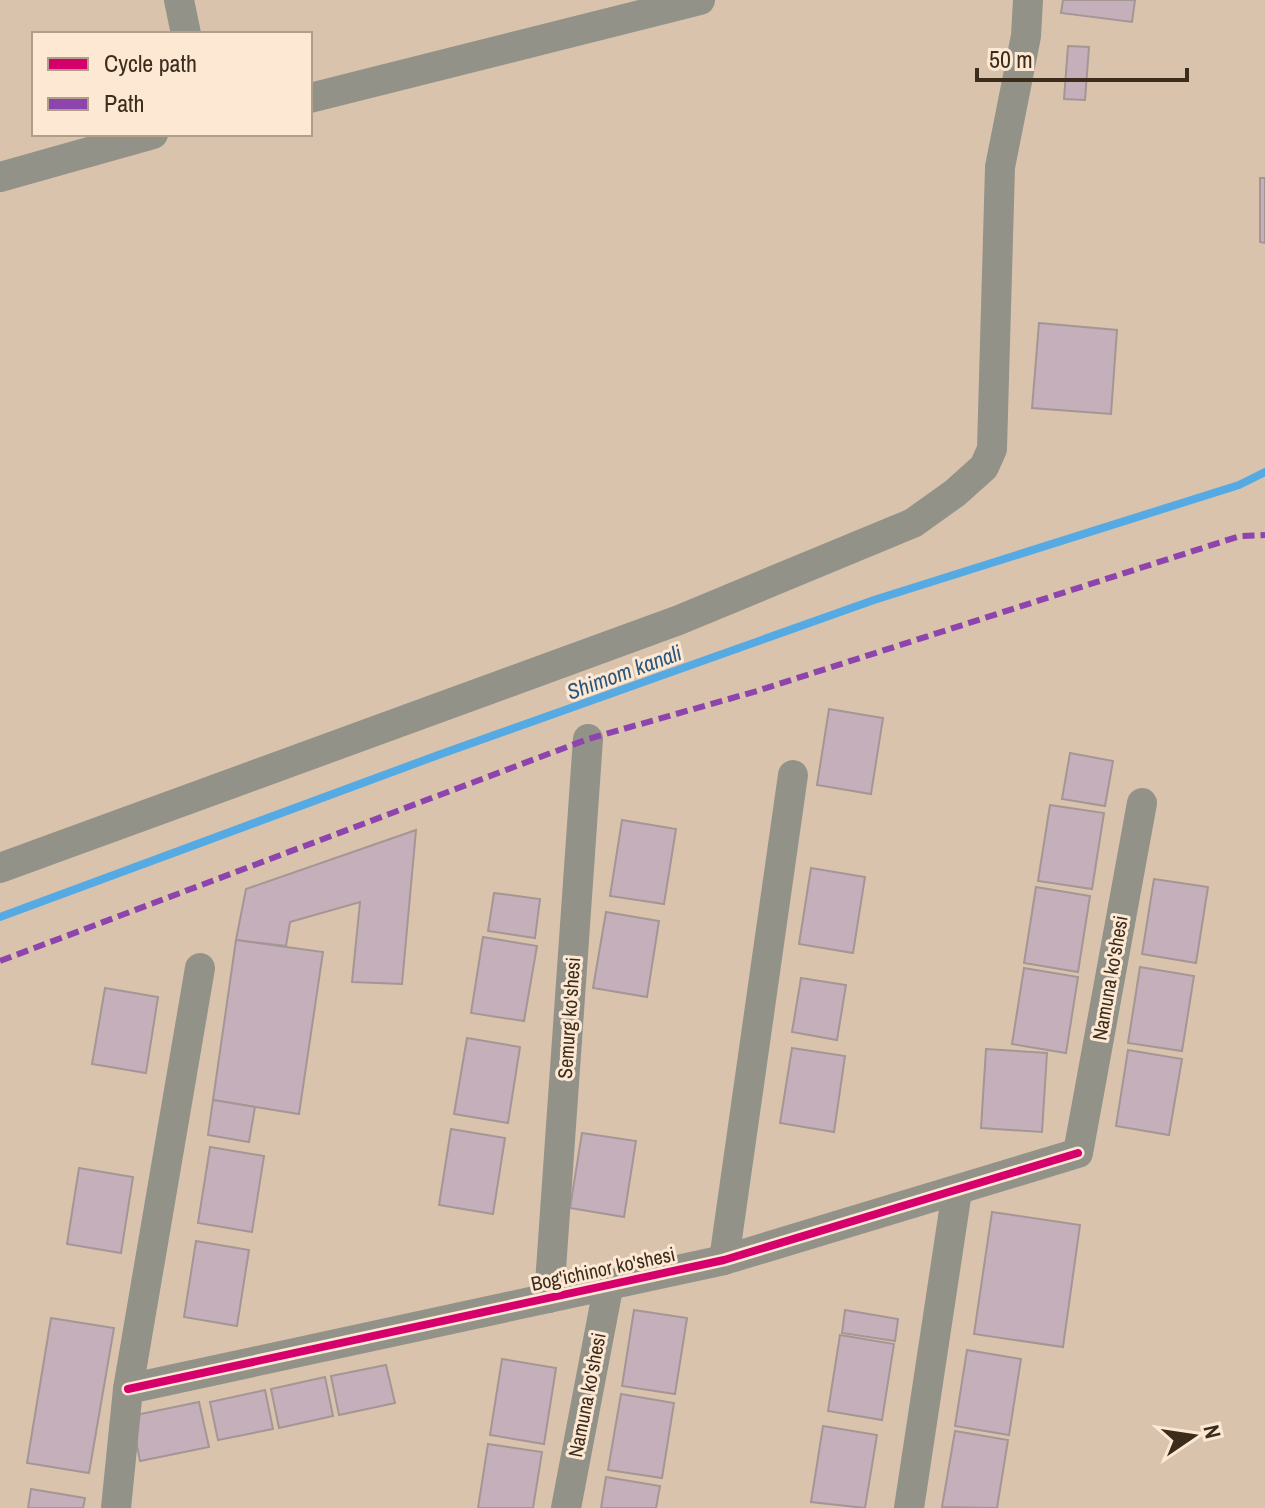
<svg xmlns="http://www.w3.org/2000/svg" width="1265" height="1508" viewBox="0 0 1265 1508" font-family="'Archivo Narrow',sans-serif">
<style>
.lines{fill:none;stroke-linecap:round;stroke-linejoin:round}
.stream{stroke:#55aae4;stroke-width:8}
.building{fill:#c5afbb;stroke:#a49695;stroke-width:2}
.minor{stroke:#929288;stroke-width:30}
.quiet{stroke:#8e44ad;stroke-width:6;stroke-dasharray:12 6;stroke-linecap:butt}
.cycleway-casing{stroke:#fde8d4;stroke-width:13}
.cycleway{stroke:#d6006c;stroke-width:8}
.labels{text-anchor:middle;stroke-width:6;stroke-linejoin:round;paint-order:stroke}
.street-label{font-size:20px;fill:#3c2c1c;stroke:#fde8d4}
.water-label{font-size:22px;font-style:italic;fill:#2a567c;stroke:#fde8d4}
</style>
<rect width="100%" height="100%" fill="#d9c3ad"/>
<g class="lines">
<polyline class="stream" points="0,917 441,754 874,600 1239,485 1265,472"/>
</g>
<g class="building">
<polygon points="1063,0 1135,0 1132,22 1061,13"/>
<polygon points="1068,46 1089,47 1085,100 1064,99"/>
<polygon points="1260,178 1265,178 1265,243 1260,242"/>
<polygon points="1039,323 1117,330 1111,414 1032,408"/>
<polygon points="829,709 883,718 871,794 817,785"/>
<polygon points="1070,753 1113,761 1105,806 1062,799"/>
<polygon points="1050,805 1104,813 1092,889 1038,881"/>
<polygon points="622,820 676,829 664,904 610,896"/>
<polygon points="416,830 402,984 352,982 360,902 290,922 286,946 236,940 246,889"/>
<polygon points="811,868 865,877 853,953 799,944"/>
<polygon points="1154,879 1208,887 1196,963 1142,954"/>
<polygon points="1036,887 1090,896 1078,972 1024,963"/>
<polygon points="494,893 540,899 535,938 488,931"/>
<polygon points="606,912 659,921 647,997 593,988"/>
<polygon points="483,937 537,946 524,1021 471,1013"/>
<polygon points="236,940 323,952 299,1114 213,1100"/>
<polygon points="1140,967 1194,976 1182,1051 1128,1043"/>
<polygon points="1024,968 1078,977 1066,1053 1012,1044"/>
<polygon points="801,978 846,985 837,1040 792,1032"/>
<polygon points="105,988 158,997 146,1073 92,1064"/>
<polygon points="467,1038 520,1047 508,1123 454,1114"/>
<polygon points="792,1048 845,1056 834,1132 780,1123"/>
<polygon points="986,1049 1047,1053 1042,1132 981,1128"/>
<polygon points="1128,1050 1182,1059 1169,1135 1116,1126"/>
<polygon points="213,1100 255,1107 249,1142 208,1135"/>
<polygon points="451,1129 505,1138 493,1214 439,1205"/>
<polygon points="582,1133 636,1141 624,1217 570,1208"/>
<polygon points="210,1147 264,1156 252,1232 198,1223"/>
<polygon points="79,1168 133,1177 121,1253 67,1244"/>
<polygon points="992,1212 1080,1225 1063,1347 974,1334"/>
<polygon points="196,1241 249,1250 237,1326 184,1317"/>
<polygon points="634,1310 687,1318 675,1394 622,1386"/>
<polygon points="845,1310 898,1319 895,1341 842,1333"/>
<polygon points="51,1318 114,1328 89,1473 27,1463"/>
<polygon points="840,1335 894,1344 882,1420 828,1411"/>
<polygon points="967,1350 1021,1359 1009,1435 955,1426"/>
<polygon points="502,1359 556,1368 544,1444 490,1435"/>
<polygon points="386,1365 395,1403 339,1415 331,1376"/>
<polygon points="325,1377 333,1416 279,1428 271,1389"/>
<polygon points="265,1390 273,1429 218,1440 210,1402"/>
<polygon points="621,1394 674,1403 662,1478 608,1470"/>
<polygon points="199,1402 209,1447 140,1461 131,1416"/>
<polygon points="823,1426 877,1435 865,1508 811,1502"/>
<polygon points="955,1431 1008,1440 997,1508 942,1507"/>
<polygon points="488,1444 542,1452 533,1508 478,1508"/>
<polygon points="606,1477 660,1486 656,1508 601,1508"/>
<polygon points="31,1489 85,1498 83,1508 28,1508"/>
</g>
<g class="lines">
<g class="minor">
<polyline points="179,0 186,34"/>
<polyline points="310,98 700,0"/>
<polyline points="0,177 153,134"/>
<polyline points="0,868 679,620 913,523 955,493 984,467 992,449 1000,167 1026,36 1028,0"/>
<polyline points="724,1260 793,775"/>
<polyline points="549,1298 588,739"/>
<polyline points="128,1389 724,1260 1078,1153 1142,803"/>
<polyline points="116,1508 128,1389 200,968"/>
<polyline points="566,1508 609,1283"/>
<polyline points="909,1508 957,1191"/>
</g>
<polyline class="quiet" points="0,961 588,739 757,691 1240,536 1265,535"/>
<g class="cycleway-casing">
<polyline id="cycleway" points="128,1389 724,1260 1078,1153"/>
</g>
<use href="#cycleway" class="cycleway"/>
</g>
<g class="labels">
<g class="street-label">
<text transform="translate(1110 978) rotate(-80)" y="7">Namuna ko'shesi</text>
<text transform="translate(569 1018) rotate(-86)" y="7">Semurg ko'shesi</text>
<text transform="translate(603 1269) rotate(-12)" y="7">Bog'ichinor ko'shesi</text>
<text transform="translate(587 1395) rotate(-79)" y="7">Namuna ko'shesi</text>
</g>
<g class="water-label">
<text transform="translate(624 672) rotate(-20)" y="8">Shimom kanali</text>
</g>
</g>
<rect x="32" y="32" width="280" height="104" fill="#fde8d4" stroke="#b09d8a" stroke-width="2"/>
<rect x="48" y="58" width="40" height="12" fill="#d6006c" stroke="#b09d8a" stroke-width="2"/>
<text x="104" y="72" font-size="24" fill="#3c2c1c">Cycle path</text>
<rect x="48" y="98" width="40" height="12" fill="#8e44ad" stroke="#b09d8a" stroke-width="2"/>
<text x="104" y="112" font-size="24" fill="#3c2c1c">Path</text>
<g transform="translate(1193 1436) rotate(77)" stroke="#fde8d4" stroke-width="6" paint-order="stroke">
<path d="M0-6L14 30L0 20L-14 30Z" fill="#3c2c1c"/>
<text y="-12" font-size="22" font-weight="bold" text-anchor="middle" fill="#3c2c1c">N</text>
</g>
<path d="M977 68v12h210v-12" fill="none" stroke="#3c2c1c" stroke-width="4"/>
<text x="989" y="68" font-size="24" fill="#3c2c1c" stroke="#fde8d4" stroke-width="6" paint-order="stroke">50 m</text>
</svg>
